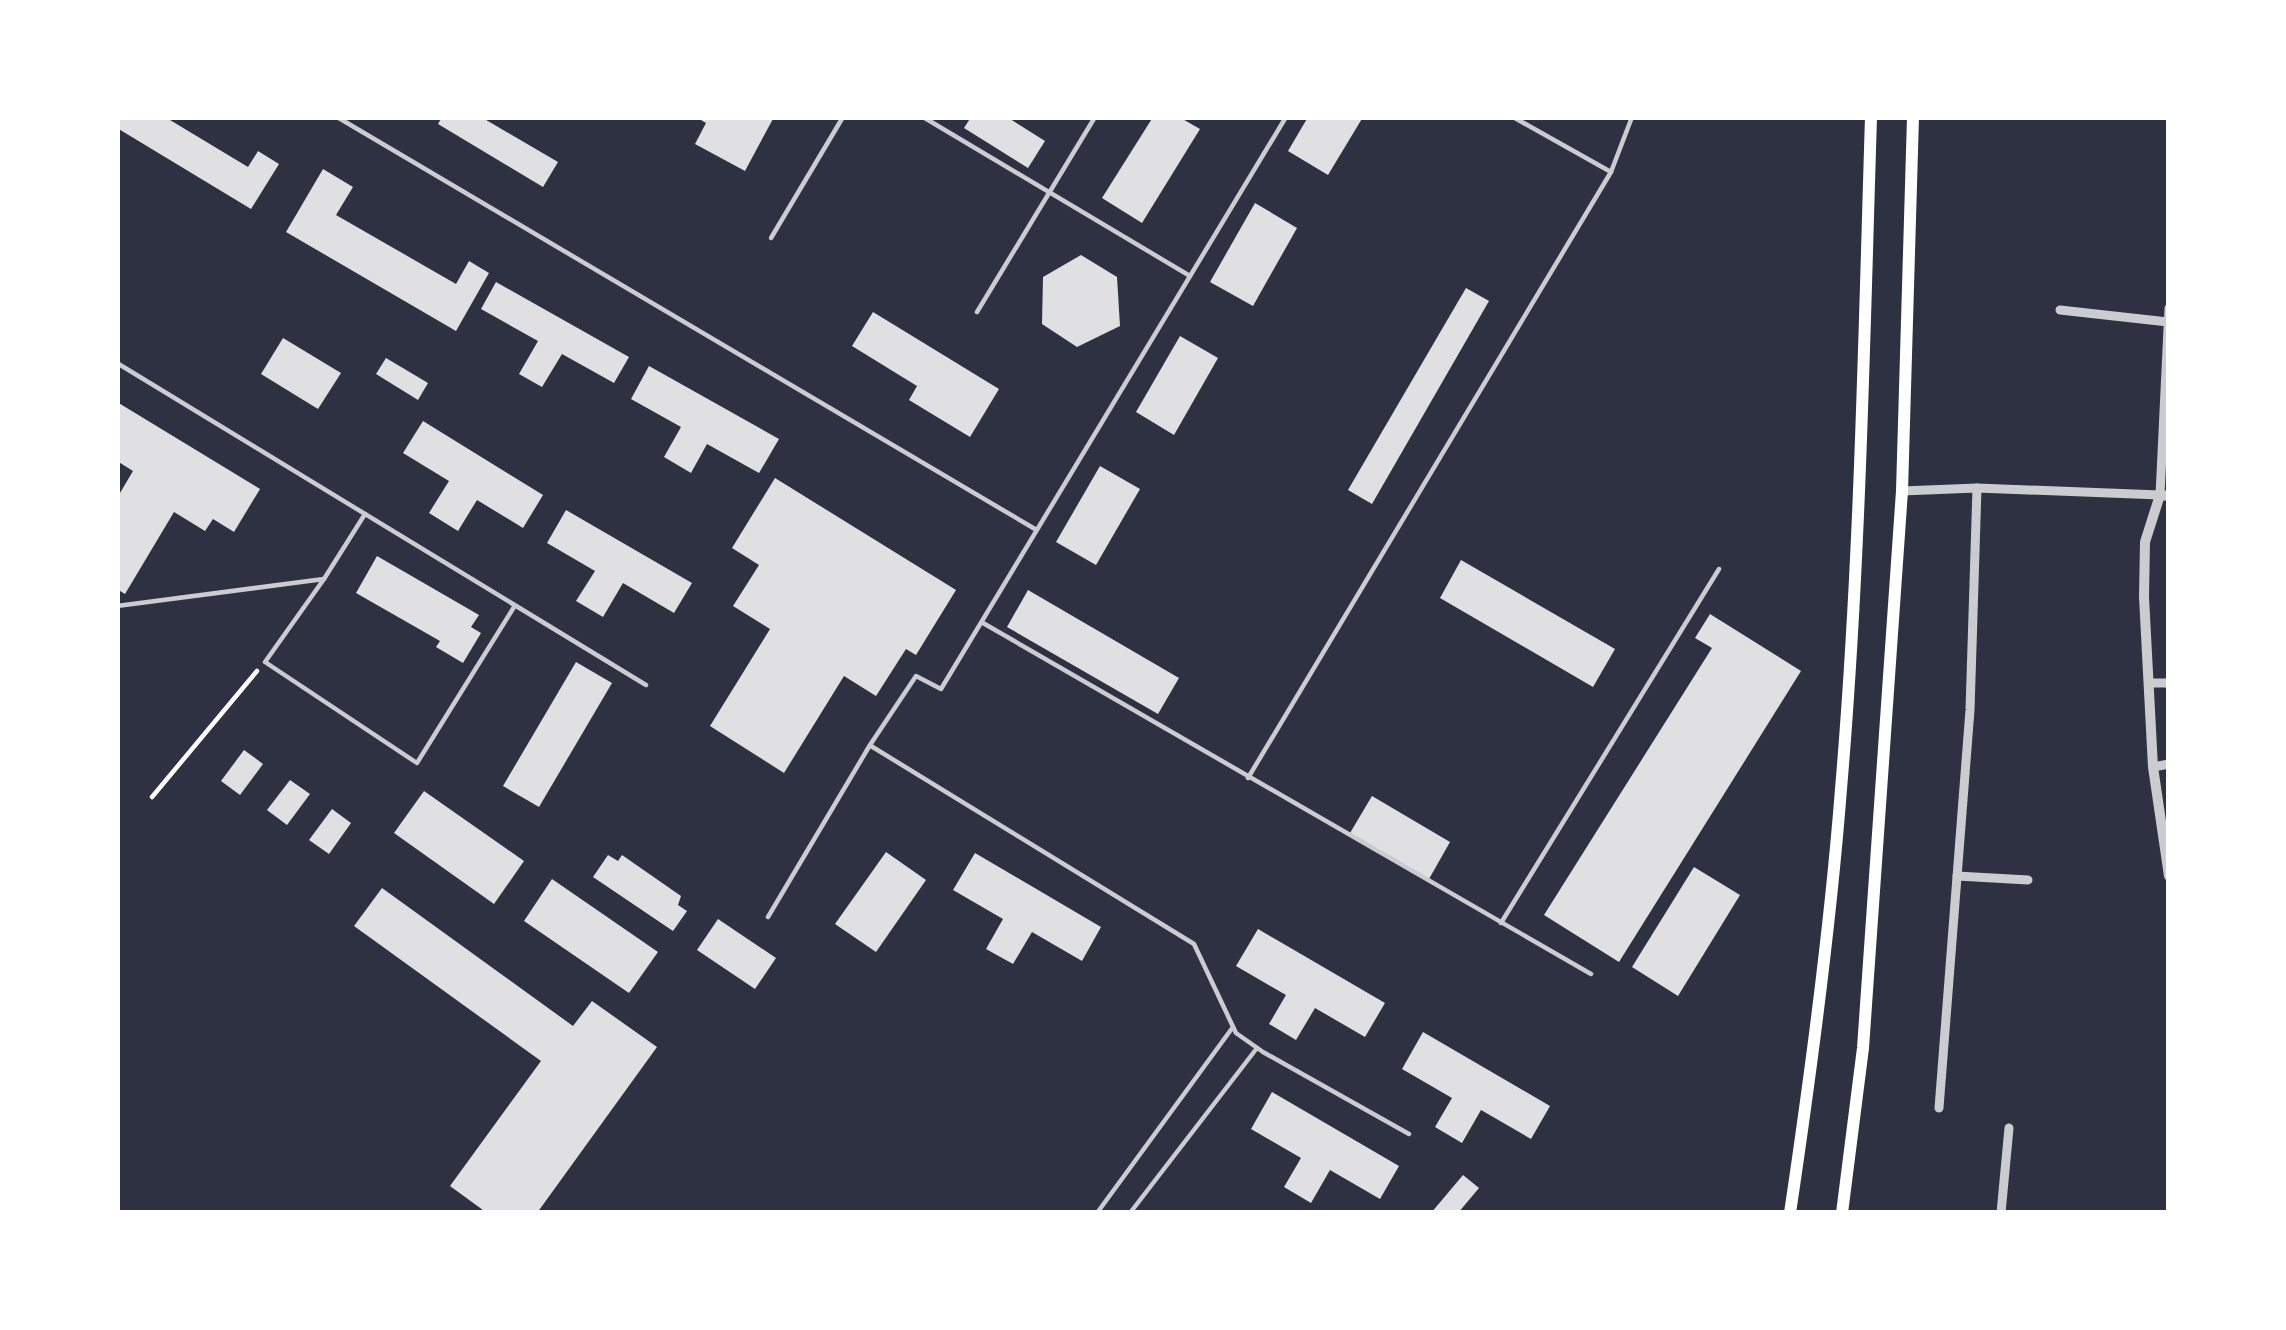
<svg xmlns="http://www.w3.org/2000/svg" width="2286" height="1330" viewBox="0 0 2286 1330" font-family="Barlow,sans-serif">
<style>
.building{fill:#e0e0e3}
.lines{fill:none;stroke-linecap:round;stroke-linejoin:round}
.path{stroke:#fff;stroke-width:4.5}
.service{stroke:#caccd0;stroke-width:4.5}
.minor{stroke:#caccd0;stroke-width:9}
.tertiary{stroke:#caccd0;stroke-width:10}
.secondary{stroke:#fff;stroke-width:12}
</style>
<rect width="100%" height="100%" fill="#2d3142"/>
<g class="building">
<polygon points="117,117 165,117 248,167 258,151 279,164 251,209 117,128"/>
<polygon points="442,117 481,117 558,162 543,187 438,124"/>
<polygon points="696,117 774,117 745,171 695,144 706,123"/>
<polygon points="971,117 1007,117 1045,141 1028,168 964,128"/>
<polygon points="1153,117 1179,117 1200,129 1142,223 1102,198"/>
<polygon points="1308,117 1363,117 1328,175 1288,151"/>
<polygon points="323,169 353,187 336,215 456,284 469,261 489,273 456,331 286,232"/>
<polygon points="1255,203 1297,228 1253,306 1210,282"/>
<polygon points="1081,255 1117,277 1120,326 1077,347 1042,324 1043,277"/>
<polygon points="496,282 629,357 614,383 562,354 542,387 519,374 538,341 481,309"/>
<polygon points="1466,288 1489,301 1372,504 1348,490"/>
<polygon points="873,312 999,389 970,437 909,400 917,386 852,346"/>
<polygon points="1180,336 1218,358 1174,435 1136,412"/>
<polygon points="283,338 341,373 318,409 261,374"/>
<polygon points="386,358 428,383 418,400 376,374"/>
<polygon points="649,366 779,439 759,473 707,444 691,473 664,457 681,427 631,399"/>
<polygon points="117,402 260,489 234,532 213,519 205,531 174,512 125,594 117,589 117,498 133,471 117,461"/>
<polygon points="423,421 543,495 523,528 477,500 458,531 429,513 449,481 403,453"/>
<polygon points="1100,466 1140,489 1096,565 1056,542"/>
<polygon points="775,478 956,590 916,655 906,649 876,696 844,676 784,773 710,726 770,629 733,606 759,565 732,548"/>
<polygon points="566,510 692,583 674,613 623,583 603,617 576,601 595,571 547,543"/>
<polygon points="377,556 479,615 471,627 481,633 463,663 436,647 440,641 356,593"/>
<polygon points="1461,560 1615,649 1593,687 1440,598"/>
<polygon points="1028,590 1179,678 1158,714 1007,627"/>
<polygon points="1710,614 1801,671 1619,962 1544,915 1712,648 1695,638"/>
<polygon points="576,662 612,683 539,807 503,786"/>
<polygon points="244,750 263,764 240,795 221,781"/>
<polygon points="290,780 310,794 287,825 267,810"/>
<polygon points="424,791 524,861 494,904 394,833"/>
<polygon points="1372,796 1450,842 1429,879 1350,833"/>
<polygon points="332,809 351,823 329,854 309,840"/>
<polygon points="886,852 926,880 876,952 835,924"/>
<polygon points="975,853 1101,927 1082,961 1032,932 1013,964 986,949 1003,919 953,890"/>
<polygon points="608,855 618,861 622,855 681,896 678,905 687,911 673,931 593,877"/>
<polygon points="1694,867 1740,895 1678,996 1632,967"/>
<polygon points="552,879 658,952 629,993 524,921"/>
<polygon points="382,888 573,1026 592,1001 657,1047 537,1213 487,1213 450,1186 541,1061 354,926"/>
<polygon points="718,919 776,958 755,989 697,950"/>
<polygon points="1258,929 1385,1003 1365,1037 1315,1008 1296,1040 1269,1024 1286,995 1236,966"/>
<polygon points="1423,1032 1550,1106 1531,1139 1481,1110 1462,1143 1435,1127 1452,1098 1402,1069"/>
<polygon points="1272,1092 1399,1166 1380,1199 1330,1170 1311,1203 1284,1187 1301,1158 1251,1129"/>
<polygon points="1463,1175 1479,1188 1458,1213 1431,1213"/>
</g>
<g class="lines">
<polyline class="path" points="152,797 257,671"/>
<g class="service">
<polyline points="337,117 1035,529"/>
<polyline points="923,117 1190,276"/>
<polyline points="1611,172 1632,117"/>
<polyline points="771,238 843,117"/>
<polyline points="977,312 1095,117"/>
<polyline points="117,363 646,685"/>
<polyline points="365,514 324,579 265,662 417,763 514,607"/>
<polyline points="117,606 324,579"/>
<polyline points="983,623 1591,974"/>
<polyline points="871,746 1194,944 1236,1033 1263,1052 1409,1134"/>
<polyline points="1248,778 1611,172 1513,117"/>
<polyline points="768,917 870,745 916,676 941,689 1286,117"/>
<polyline points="1501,923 1719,569"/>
<polyline points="1097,1213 1233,1027"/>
<polyline points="1130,1213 1257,1048"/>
</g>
<g class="minor">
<polyline points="2060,310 2168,322"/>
<polyline points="1902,491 1977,488 2160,495 2169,308"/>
<polyline points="2150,683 2169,683"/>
<polyline points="2153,767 2169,764"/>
<polyline points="1957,876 2028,880"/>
<polyline points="1939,1108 1970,710 1977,488"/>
<polyline points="2001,1213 2009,1128"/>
</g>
<polyline class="tertiary" points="2169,496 2160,495 2145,542 2144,597 2153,767 2169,876"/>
<g class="secondary">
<path d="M 1790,1213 C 1811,1072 1830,931 1841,789 C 1860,566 1864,341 1871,117"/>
<polyline points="1842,1213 1863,1048 1902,491 1913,117"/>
</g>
</g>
<rect width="2286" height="1330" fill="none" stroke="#ffffff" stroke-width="240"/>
</svg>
